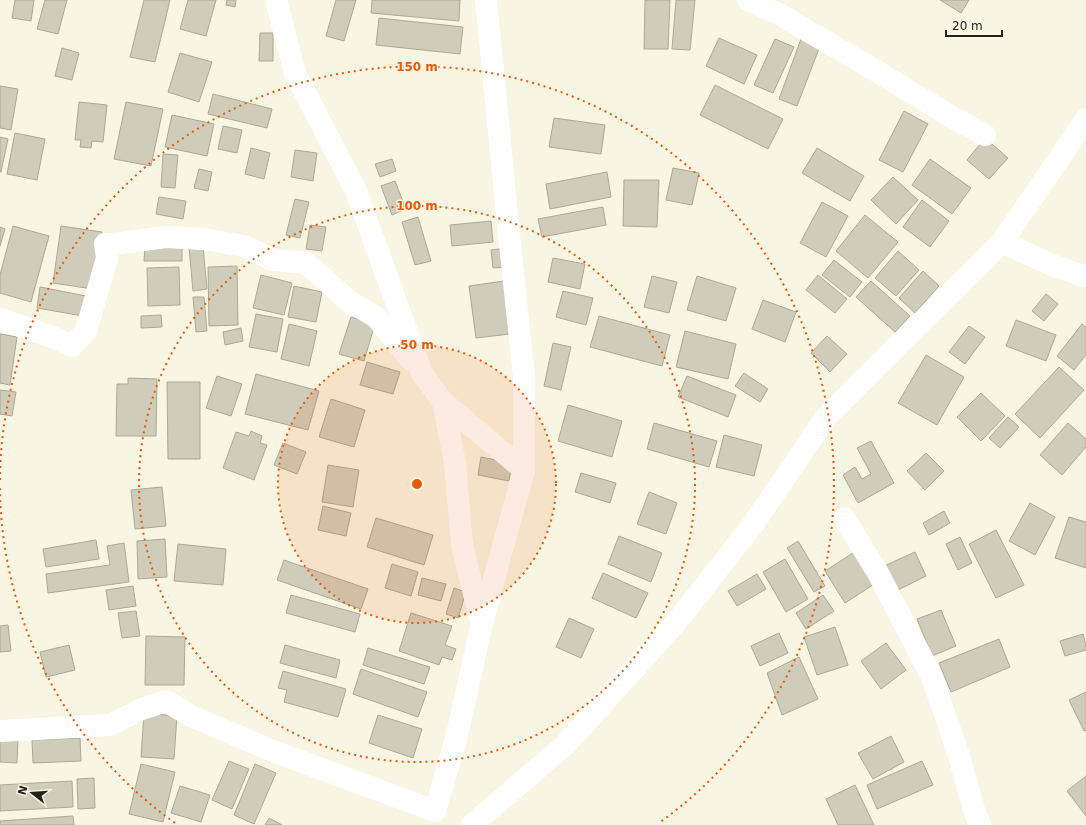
<svg xmlns="http://www.w3.org/2000/svg" width="1086" height="825" viewBox="0 0 1086 825" font-family="'DejaVu Sans',sans-serif">
<style>
.building{fill:#cfccba;stroke:#aba897}
.lines{fill:none;stroke-linecap:round;stroke-linejoin:round}
.minor{stroke:#fff;stroke-width:22}
.ring{fill:none;stroke:#e8590c;stroke-width:2;stroke-dasharray:2 4}
.centre{fill:#e8590c;stroke:#f8f5e2;stroke-width:2}
.ring-label{font-size:12px;text-anchor:middle;font-weight:bold;fill:#e8590c;stroke:#f8f5e2;stroke-width:3;stroke-linejoin:round;paint-order:stroke}
</style>
<rect width="100%" height="100%" fill="#f8f5e2"/>
<g class="building">
<polygon points="15,0 34,0 31,21 12,18"/>
<polygon points="45,0 67,0 58,34 37,29"/>
<polygon points="144,0 170,0 155,62 130,57"/>
<polygon points="188,0 216,0 206,36 180,29"/>
<polygon points="227,0 236,0 235,7 226,5"/>
<polygon points="336,0 356,0 344,41 326,36"/>
<polygon points="372,0 460,0 459,21 371,13"/>
<polygon points="645,0 670,0 668,49 644,49"/>
<polygon points="676,0 695,0 690,50 672,49"/>
<polygon points="940,0 969,0 961,13"/>
<polygon points="379,18 463,27 460,54 376,45"/>
<polygon points="260,33 273,33 273,61 259,61"/>
<polygon points="719,38 757,55 744,84 706,66"/>
<polygon points="775,39 794,47 773,93 754,85"/>
<polygon points="801,39 820,46 797,106 779,99"/>
<polygon points="62,48 79,53 72,80 55,76"/>
<polygon points="180,53 212,62 199,102 168,92"/>
<polygon points="715,85 783,119 768,149 700,115"/>
<polygon points="0,86 18,89 11,130 0,128"/>
<polygon points="213,94 272,109 267,128 208,114"/>
<polygon points="79,102 107,105 103,142 92,141 91,148 80,147 81,140 75,140"/>
<polygon points="126,102 163,109 151,166 114,159"/>
<polygon points="904,111 928,124 903,172 879,160"/>
<polygon points="172,115 214,124 207,156 165,147"/>
<polygon points="554,118 605,125 601,154 549,147"/>
<polygon points="223,126 242,130 237,153 218,149"/>
<polygon points="15,133 45,139 37,180 7,174"/>
<polygon points="0,137 8,139 1,172 0,172"/>
<polygon points="985,138 1008,158 989,179 967,160"/>
<polygon points="251,148 270,153 264,179 245,174"/>
<polygon points="817,148 864,176 850,201 802,173"/>
<polygon points="295,150 317,153 313,181 291,177"/>
<polygon points="163,154 178,155 175,188 161,187"/>
<polygon points="392,159 396,171 380,177 375,164"/>
<polygon points="930,159 971,188 952,214 912,185"/>
<polygon points="673,168 699,173 692,205 666,200"/>
<polygon points="199,169 212,172 208,191 194,188"/>
<polygon points="607,172 611,197 550,209 546,184"/>
<polygon points="893,177 918,200 896,224 871,200"/>
<polygon points="624,180 659,180 657,227 623,226"/>
<polygon points="395,181 406,209 392,215 381,186"/>
<polygon points="159,197 186,201 183,219 156,214"/>
<polygon points="295,199 309,202 300,238 286,235"/>
<polygon points="922,200 949,221 930,247 903,227"/>
<polygon points="822,202 848,216 826,257 800,243"/>
<polygon points="603,207 606,225 542,237 538,219"/>
<polygon points="865,215 898,242 868,278 836,251"/>
<polygon points="418,217 431,261 415,265 402,222"/>
<polygon points="491,221 493,242 452,246 450,225"/>
<polygon points="310,225 326,227 322,251 306,249"/>
<polygon points="13,226 49,236 31,302 0,293 0,275"/>
<polygon points="61,226 102,232 93,289 53,283"/>
<polygon points="0,227 5,229 0,246"/>
<polygon points="145,246 182,246 182,261 144,261"/>
<polygon points="203,246 207,289 193,291 189,247"/>
<polygon points="506,248 508,267 493,268 491,250"/>
<polygon points="898,251 919,270 896,296 875,278"/>
<polygon points="553,258 585,264 580,289 548,282"/>
<polygon points="834,260 862,282 850,297 822,275"/>
<polygon points="237,266 238,325 209,326 208,267"/>
<polygon points="179,267 180,305 148,306 147,268"/>
<polygon points="923,271 939,286 915,313 899,298"/>
<polygon points="261,275 292,283 284,315 253,308"/>
<polygon points="818,275 847,299 835,313 806,290"/>
<polygon points="652,276 677,282 669,313 644,307"/>
<polygon points="697,276 736,288 726,321 687,310"/>
<polygon points="504,281 510,334 476,338 469,286"/>
<polygon points="871,281 910,316 895,332 856,297"/>
<polygon points="294,286 322,292 316,322 288,317"/>
<polygon points="40,287 86,296 83,316 37,308"/>
<polygon points="563,291 593,298 586,325 556,317"/>
<polygon points="1046,294 1058,304 1044,321 1032,311"/>
<polygon points="193,297 204,297 207,331 196,332"/>
<polygon points="763,300 796,312 785,342 752,329"/>
<polygon points="256,314 283,319 277,352 249,347"/>
<polygon points="161,315 162,327 141,328 141,316"/>
<polygon points="599,316 670,335 662,366 590,347"/>
<polygon points="351,317 375,324 364,361 339,354"/>
<polygon points="1016,320 1056,335 1046,361 1006,346"/>
<polygon points="289,324 317,331 309,366 281,359"/>
<polygon points="1082,324 1086,327 1086,355 1074,370 1057,356"/>
<polygon points="969,326 985,337 965,364 949,352"/>
<polygon points="241,328 243,341 225,345 223,332"/>
<polygon points="685,331 736,344 728,379 676,367"/>
<polygon points="0,334 17,337 10,385 0,383"/>
<polygon points="827,336 847,354 830,372 811,353"/>
<polygon points="553,343 571,347 561,390 544,386"/>
<polygon points="926,355 964,377 937,425 898,403"/>
<polygon points="367,362 400,372 393,394 360,385"/>
<polygon points="1059,367 1084,390 1040,438 1015,414"/>
<polygon points="744,373 768,389 760,402 735,386"/>
<polygon points="256,374 319,391 308,430 245,414"/>
<polygon points="217,376 242,384 231,416 206,408"/>
<polygon points="687,376 736,395 728,417 678,397"/>
<polygon points="128,378 157,379 156,436 116,436 117,384 128,384"/>
<polygon points="167,382 200,382 200,459 168,459"/>
<polygon points="0,390 16,392 12,416 0,414"/>
<polygon points="981,393 1005,416 981,441 957,417"/>
<polygon points="331,399 365,410 354,447 319,437"/>
<polygon points="568,405 622,421 612,457 558,441"/>
<polygon points="1008,417 1019,427 1000,448 989,438"/>
<polygon points="654,423 717,441 709,467 647,449"/>
<polygon points="1068,423 1086,439 1086,447 1062,475 1040,455"/>
<polygon points="251,431 262,436 260,443 267,445 254,480 223,468 236,432 249,436"/>
<polygon points="724,435 762,445 754,476 716,467"/>
<polygon points="871,441 894,483 858,503 843,475 855,467 862,479 871,474 857,448"/>
<polygon points="283,443 306,452 297,474 274,465"/>
<polygon points="926,453 944,471 925,490 907,471"/>
<polygon points="481,457 512,463 509,481 478,475"/>
<polygon points="328,465 359,470 353,507 322,502"/>
<polygon points="581,473 616,483 610,503 575,492"/>
<polygon points="162,487 166,526 135,529 131,490"/>
<polygon points="649,492 677,503 666,534 637,524"/>
<polygon points="1030,503 1055,517 1035,555 1009,541"/>
<polygon points="323,506 351,513 346,536 318,530"/>
<polygon points="944,511 950,523 929,535 923,523"/>
<polygon points="1069,517 1086,522 1086,568 1055,558"/>
<polygon points="376,518 433,535 424,565 367,547"/>
<polygon points="996,530 1024,585 996,598 969,544"/>
<polygon points="619,536 662,553 651,582 608,564"/>
<polygon points="960,537 972,563 958,570 946,544"/>
<polygon points="165,539 167,577 138,579 137,541"/>
<polygon points="96,540 99,559 46,567 43,549"/>
<polygon points="798,541 825,586 814,592 787,548"/>
<polygon points="124,543 129,582 48,593 46,574 110,565 107,546"/>
<polygon points="178,544 226,549 223,585 174,581"/>
<polygon points="856,551 876,583 845,603 825,571"/>
<polygon points="915,552 926,576 896,591 884,566"/>
<polygon points="785,559 808,599 786,612 763,572"/>
<polygon points="284,560 368,589 361,609 277,580"/>
<polygon points="392,564 418,572 411,596 385,588"/>
<polygon points="603,573 648,593 636,618 592,598"/>
<polygon points="757,574 766,589 737,606 728,591"/>
<polygon points="422,578 446,584 441,601 418,595"/>
<polygon points="133,586 136,606 109,610 106,590"/>
<polygon points="454,588 466,592 458,618 446,614"/>
<polygon points="291,595 360,614 355,632 286,613"/>
<polygon points="823,595 834,611 806,629 796,613"/>
<polygon points="941,610 956,646 932,656 917,619"/>
<polygon points="136,611 140,636 122,638 118,613"/>
<polygon points="411,613 452,626 445,645 456,649 452,660 442,657 439,665 399,651"/>
<polygon points="569,618 594,629 581,658 556,647"/>
<polygon points="8,625 11,651 0,652 0,626"/>
<polygon points="835,627 848,665 817,675 804,637"/>
<polygon points="779,633 788,653 760,666 751,646"/>
<polygon points="1083,634 1086,645 1086,650 1065,656 1060,641"/>
<polygon points="146,636 185,637 184,685 145,685"/>
<polygon points="999,639 1010,667 951,692 939,663"/>
<polygon points="886,643 906,670 881,689 861,661"/>
<polygon points="69,645 75,670 46,677 40,652"/>
<polygon points="285,645 340,660 336,678 280,663"/>
<polygon points="368,648 430,667 424,684 363,665"/>
<polygon points="799,657 818,699 782,715 767,673"/>
<polygon points="361,669 427,692 418,717 353,694"/>
<polygon points="283,671 346,689 338,717 284,702 287,690 278,688"/>
<polygon points="1086,692 1086,730 1084,731 1069,700"/>
<polygon points="144,713 177,716 174,759 141,757"/>
<polygon points="378,715 422,729 413,758 369,743"/>
<polygon points="891,736 904,762 873,779 858,753"/>
<polygon points="0,737 18,738 17,763 0,762"/>
<polygon points="80,738 81,761 33,763 32,740"/>
<polygon points="229,761 249,769 232,809 212,800"/>
<polygon points="922,761 933,785 877,809 867,785"/>
<polygon points="141,764 175,772 163,822 129,814"/>
<polygon points="255,764 276,773 254,824 234,815"/>
<polygon points="1086,776 1086,816 1067,791"/>
<polygon points="94,778 95,808 78,809 77,779"/>
<polygon points="72,781 73,807 0,811 0,785"/>
<polygon points="855,785 874,825 838,825 826,799"/>
<polygon points="180,786 210,795 201,822 171,813"/>
<polygon points="73,816 74,825 0,825 0,821"/>
<polygon points="269,818 282,825 265,825"/>
</g>
<g class="lines">
<g class="minor">
<polyline points="276,0 295,73 356,191 422,373 443,402 455,463 462,545 481,622"/>
<polyline points="748,0 777,13 878,72 950,116 985,135"/>
<polyline points="1002,242 1052,265 1086,277"/>
<polyline points="0,319 55,338 72,346 86,331 107,258 105,244 113,244 166,237 203,239 244,246 273,260 306,263 350,302 376,317 411,360"/>
<polyline points="443,402 524,470"/>
<polyline points="844,518 878,573 932,677 959,756 975,813 980,825"/>
<polyline points="0,731 110,725 142,709 166,701 191,716 273,751 435,811 456,739 482,623 524,470 524,377 509,235 486,0"/>
<polyline points="472,825 566,744 679,619 754,523 826,417 1002,242 1086,119"/>
</g>
</g>
<circle cx="417" cy="484" r="139" fill="#e8590c" fill-opacity=".12"/>
<g class="ring">
<circle cx="417" cy="484" r="139"/>
<circle cx="417" cy="484" r="278"/>
<path d="M175 823A417 417 0 0 1 0 488M0 480A417 417 0 1 1 659 823"/>
</g>
<circle cx="417" cy="484" r="6" class="centre"/>
<g class="ring-label">
<text x="417" y="71">150 m</text>
<text x="417" y="210">100 m</text>
<text x="417" y="349">50 m</text>
</g>
<g transform="translate(32 793) rotate(287)" stroke="#f8f5e2" stroke-width="3" paint-order="stroke">
<path d="M0-3L7 15L0 10L-7 15Z" fill="#23221b"/>
<text y="-6" font-size="11" font-weight="bold" text-anchor="middle" fill="#23221b">N</text>
</g>
<path d="M946 30v6h56v-6" fill="none" stroke="#23221b" stroke-width="2"/>
<text x="952" y="30" font-size="12" fill="#23221b" stroke="#f8f5e2" stroke-width="3" paint-order="stroke">20 m</text>
</svg>
